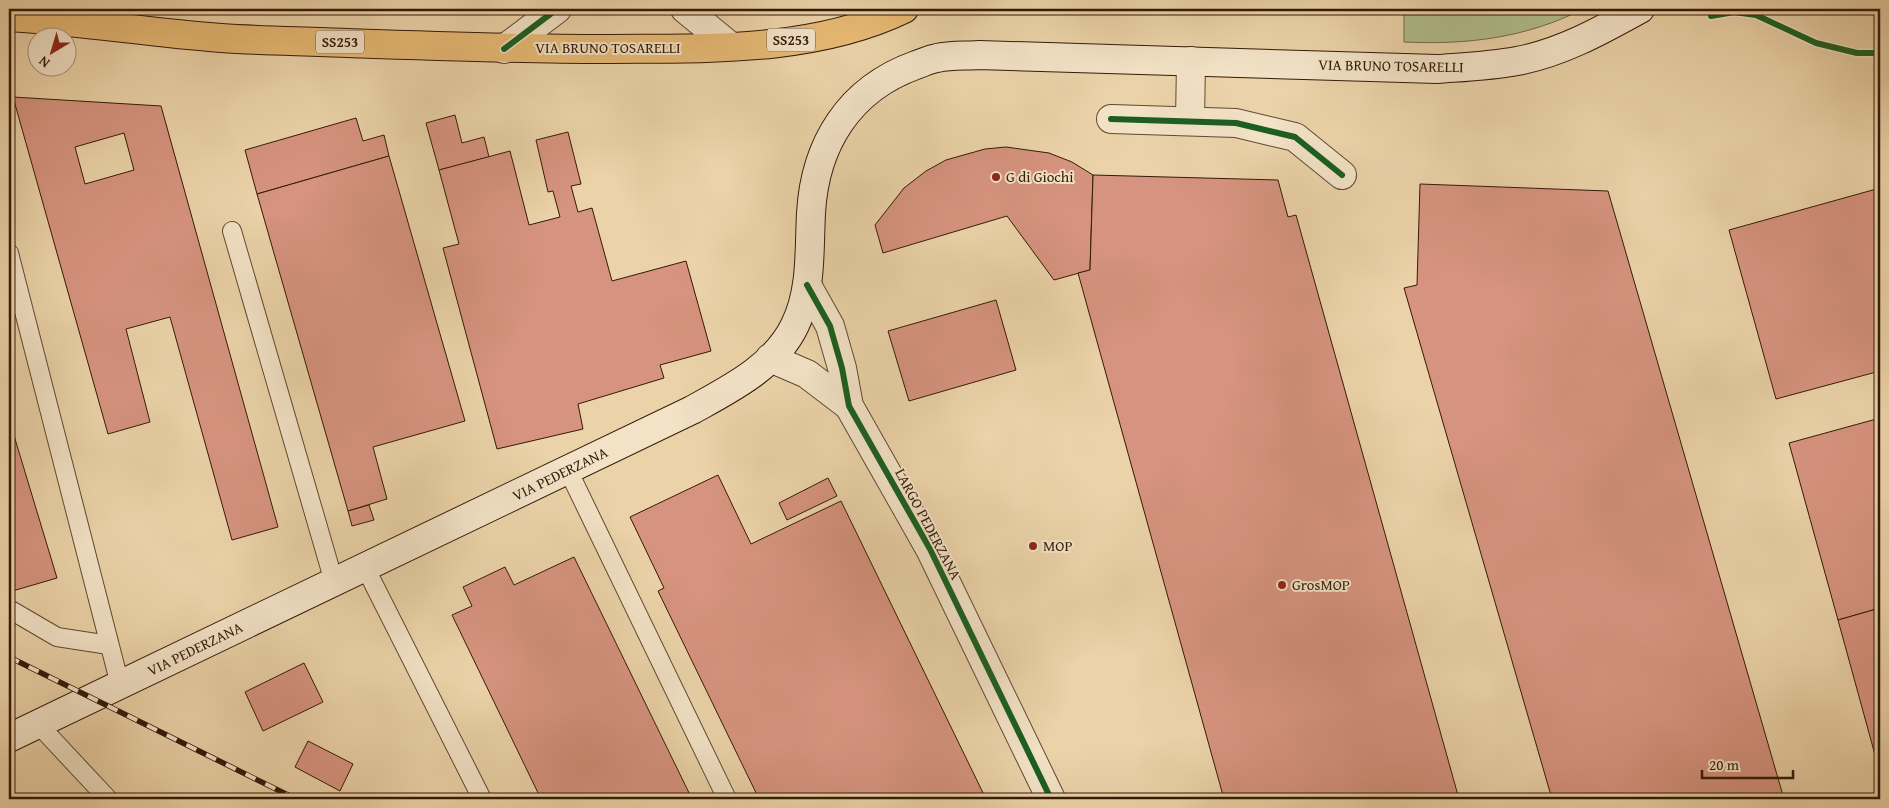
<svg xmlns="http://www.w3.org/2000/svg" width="1889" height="808" viewBox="0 0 1889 808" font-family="'Gentium Book Plus',serif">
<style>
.green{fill:#b1bd8c;stroke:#726c4a}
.building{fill:#d6937f;stroke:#341a07;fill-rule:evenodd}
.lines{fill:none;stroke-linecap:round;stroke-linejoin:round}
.service-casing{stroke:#62482f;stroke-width:20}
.minor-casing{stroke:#62482f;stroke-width:30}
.secondary-casing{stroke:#341a07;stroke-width:30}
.primary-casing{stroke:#341a07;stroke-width:30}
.service{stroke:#f2e2c6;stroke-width:18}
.minor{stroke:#f2e2c6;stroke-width:28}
.secondary{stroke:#f2e2c6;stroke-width:28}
.primary{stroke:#e6b974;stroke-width:28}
.rail-casing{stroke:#341a07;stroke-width:5.5}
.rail{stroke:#f2e2c6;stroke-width:4;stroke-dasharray:11;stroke-linecap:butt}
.cycleway-casing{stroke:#f2e2c6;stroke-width:9}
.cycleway{stroke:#1b5e20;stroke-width:6}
.poi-dot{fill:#8f2418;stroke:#f2e2c6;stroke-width:2}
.labels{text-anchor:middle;stroke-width:4;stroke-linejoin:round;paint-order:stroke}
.shield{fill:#f2e2c6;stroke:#6d5640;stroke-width:1}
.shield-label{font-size:14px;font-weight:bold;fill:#341a07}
.street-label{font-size:15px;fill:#341a07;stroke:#f2e2c6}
.poi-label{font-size:15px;fill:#341a07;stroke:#f2e2c6;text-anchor:start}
</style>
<rect width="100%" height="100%" fill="#ebd2a8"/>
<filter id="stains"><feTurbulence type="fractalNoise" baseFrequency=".004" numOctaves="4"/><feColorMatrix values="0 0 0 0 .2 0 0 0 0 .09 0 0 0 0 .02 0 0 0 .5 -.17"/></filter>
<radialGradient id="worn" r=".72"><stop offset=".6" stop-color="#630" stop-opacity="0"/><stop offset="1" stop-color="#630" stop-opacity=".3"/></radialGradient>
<path class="green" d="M 1404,9 L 1583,9 C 1526,38 1467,45 1404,42 Z"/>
<g class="building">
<path d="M 13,97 L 161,106 L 278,527 L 232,540 L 170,317 L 126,329 L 150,422 L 108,434 ZM 124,133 L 134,170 L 85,184 L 75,147 Z"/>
<polygon points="455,115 462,143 484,137 489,157 439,170 426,123"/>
<polygon points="356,118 363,141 384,135 389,156 257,194 245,150"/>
<polygon points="568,132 581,184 571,186 578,212 592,208 612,281 686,261 711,351 660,365 664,378 578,404 583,429 497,449 443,248 459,244 439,170 510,151 529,225 560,217 553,191 548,192 536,140"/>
<polygon points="1006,147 1049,153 1072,162 1093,175 1090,270 1054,280 1007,216 883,253 875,225 904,188 926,171 946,160 985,149"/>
<polygon points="389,156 465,421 373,447 387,499 348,511 257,194"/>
<polygon points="1093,175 1278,180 1288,217 1296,215 1459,799 1224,799 1078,273 1090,270"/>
<polygon points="1420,184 1608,191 1784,799 1552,799 1404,288 1417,285"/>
<polygon points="1880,188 1880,371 1776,399 1729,230"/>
<polygon points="996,300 1016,370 909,401 888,331"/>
<polygon points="1880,418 1880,608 1838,620 1789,443"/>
<polygon points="9,419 57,578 9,592"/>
<polygon points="718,475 751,544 841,501 986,799 759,799 658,591 664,588 630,517"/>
<polygon points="828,478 837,496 787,520 779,503"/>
<polygon points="369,505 374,520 352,526 348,511"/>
<polygon points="574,557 692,799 541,799 452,615 472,606 463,587 505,567 514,585"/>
<polygon points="1880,608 1880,773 1838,620"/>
<polygon points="304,663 323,702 263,731 245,692"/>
<polygon points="308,741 353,764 340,791 295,767"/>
</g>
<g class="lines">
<g class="service-casing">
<g id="service">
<polyline points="232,231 334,582"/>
<polyline points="9,253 120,685"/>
<polyline points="568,470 727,799"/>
<polyline points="365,567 482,799"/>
<polyline points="9,609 57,637 109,645"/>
<polyline points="38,724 108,799"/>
</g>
</g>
<g class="minor-casing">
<g id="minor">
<polyline points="685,9 730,46"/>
<polyline points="504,49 557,9"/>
<polyline points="1111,119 1236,123 1295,137 1342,175"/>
<polyline points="1190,121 1191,61"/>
<polyline points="807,285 830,326 842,368 849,406 930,549 1051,799"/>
<polyline points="770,358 807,374 849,406"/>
</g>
</g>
<g class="secondary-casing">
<path id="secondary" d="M 9,738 L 692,410 C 730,389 775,367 795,325 C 812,290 809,251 811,213 C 815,144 849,89 916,65 C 922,63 930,59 937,58 C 950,55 965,56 979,55 L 1437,69 C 1464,67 1491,66 1517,61 C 1561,53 1602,30 1640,9"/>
</g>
<g class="primary-casing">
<path id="primary" d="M 9,17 C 80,21 150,33 221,38 C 263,41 305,41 347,43 C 434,46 519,49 606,49 C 704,48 813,53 904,9"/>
</g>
<use href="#service" class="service"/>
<use href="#minor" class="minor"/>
<use href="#secondary" class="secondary"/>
<use href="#primary" class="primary"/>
<g class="rail-casing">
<polyline id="rail" points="9,657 296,799"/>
</g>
<use href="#rail" class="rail"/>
<g class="cycleway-casing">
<g id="cycleway">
<polyline points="1711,16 1734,12 1756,15 1816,43 1857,53 1880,53"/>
<polyline points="504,49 557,9"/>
<polyline points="1111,119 1236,123 1295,137 1342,175"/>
<polyline points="807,285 830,326 842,368 849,406 930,549 1051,799"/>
</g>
</g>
<use href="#cycleway" class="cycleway"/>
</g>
<g class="poi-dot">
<circle cx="996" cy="177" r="5"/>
<circle cx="1033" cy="546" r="5"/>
<circle cx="1282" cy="585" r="5"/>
</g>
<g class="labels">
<g class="shield">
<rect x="767" y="28.5" width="48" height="23" rx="4"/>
<rect x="316" y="30.5" width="48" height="23" rx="4"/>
</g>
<g class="shield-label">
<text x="791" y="45">SS253</text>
<text x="340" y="47">SS253</text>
</g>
<g class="street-label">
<text x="608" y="53">VIA BRUNO TOSARELLI</text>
<text transform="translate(1391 66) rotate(1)" y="5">VIA BRUNO TOSARELLI</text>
<text transform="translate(560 474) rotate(-26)" y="5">VIA PEDERZANA</text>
<text transform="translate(928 524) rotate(62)" y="5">LARGO PEDERZANA</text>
<text transform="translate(195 649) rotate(-26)" y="5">VIA PEDERZANA</text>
</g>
<g class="poi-label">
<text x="1006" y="182">G di Giochi</text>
<text x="1043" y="551">MOP</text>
<text x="1292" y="590">GrosMOP</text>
</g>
</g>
<rect width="1889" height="808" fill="none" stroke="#ebd2a8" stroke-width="30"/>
<rect x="10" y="10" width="1869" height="788" fill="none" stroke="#341a07" stroke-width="2.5"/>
<rect x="15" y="15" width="1859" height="778" fill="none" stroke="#341a07"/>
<g transform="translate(52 52) rotate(218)"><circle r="24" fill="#f2e2c6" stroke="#a6927a"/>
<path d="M0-4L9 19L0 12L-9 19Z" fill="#8f2418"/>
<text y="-8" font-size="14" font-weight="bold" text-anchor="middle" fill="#341a07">N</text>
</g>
<path d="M1702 770v8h91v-8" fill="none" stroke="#341a07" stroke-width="2.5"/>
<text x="1709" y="770" font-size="15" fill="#341a07" stroke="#f2e2c6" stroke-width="4" paint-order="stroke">20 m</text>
<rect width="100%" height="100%" filter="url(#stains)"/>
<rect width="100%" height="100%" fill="url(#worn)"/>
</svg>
